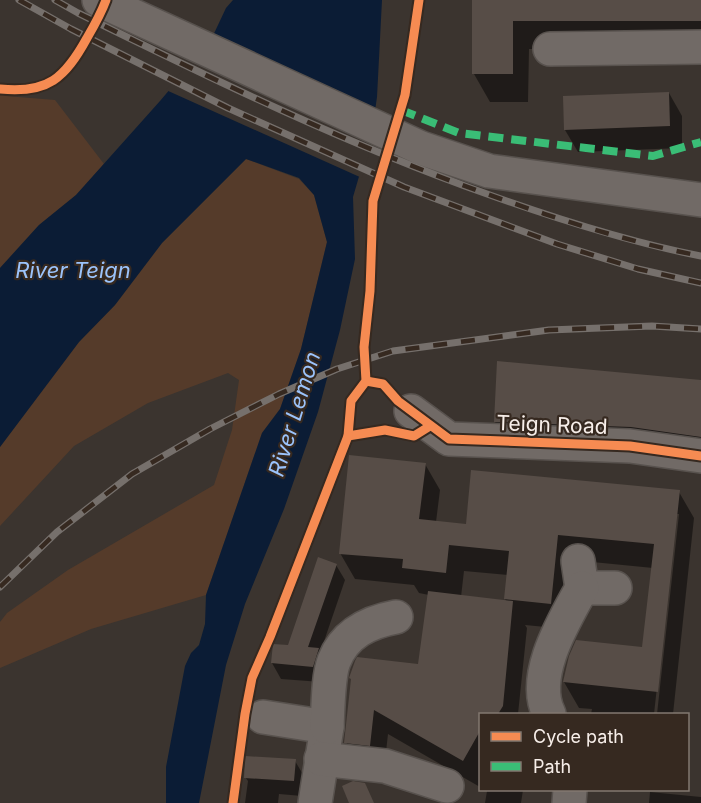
<svg xmlns="http://www.w3.org/2000/svg" width="701" height="803" viewBox="0 0 701 803" font-family="Inter,sans-serif">
<style>
.green{fill:#553b2a}
.water{fill:#0b1c35}
.pier{fill:#3b342f}
.shadow{fill:#0007;fill-rule:evenodd}
.building{fill:#574d47}
.lines{fill:none;stroke-linecap:round;stroke-linejoin:round}
.minor-casing{stroke:#58524e;stroke-width:36}
.minor{stroke:#716a66;stroke-width:33}
.rail-casing{stroke:#76706c;stroke-width:7}
.rail{stroke:#362920;stroke-width:4.5;stroke-dasharray:14;stroke-linecap:butt}
.quiet{stroke:#3abd76;stroke-width:8;stroke-dasharray:15 8;stroke-linecap:butt}
.cycleway-casing{stroke:#362920;stroke-width:13}
.cycleway{stroke:#f68b52;stroke-width:9}
.labels{text-anchor:middle;stroke-width:4.5;stroke-linejoin:round;paint-order:stroke}
.street-label{font-size:21px;fill:#f7eee9;stroke:#362920}
.water-label{font-size:22px;font-style:italic;fill:#9bc3fb;stroke:#362920}
</style>
<rect width="100%" height="100%" fill="#3b342f"/>
<g class="green">
<polygon points="0,93 6,96 55,100 104,164 76,195 39,225 0,268"/>
<polygon points="246,159 299,179 314,195 327,242 301,349 280,409 262,433 206,595 91,629 0,668 0,622 7,613 68,570 214,485 232,430 239,380 228,373 148,403 74,446 0,526 0,447 79,342 115,305 162,243"/>
</g>
<polygon class="water" points="233,0 382,0 377,97 372,132 353,197 355,259 340,330 318,412 284,509 245,604 226,665 199,803 166,803 166,767 185,666 191,653 199,645 205,624 206,595 262,433 280,409 301,349 327,242 314,195 299,178 246,159 162,243 115,305 79,342 0,447 0,268 39,225 76,195 160,101 210,42 226,8"/>
<polygon class="pier" points="208,40 375,133 362,178 166,90"/>
<g class="shadow">
<polygon points="473,0 701,0 701,49 529,49 528,102 490,102 474,74"/>
<polygon points="669,93 682,116 682,148 578,152 565,130"/>
<polygon points="701,381 701,463 512,450 495,422"/>
<path d="M 425,464 L 440,490 L 436,522 L 467,526 L 679,492 L 694,518 L 673,714 L 657,714 L 679,514 L 676,514 L 654,714 L 591,714 L 592,709 L 579,708 L 564,682 L 644,649 L 653,568 L 572,560 L 566,629 L 525,625 L 527,628 L 518,714 L 480,714 L 480,787 L 388,734 L 384,770 L 360,768 L 346,742 L 352,681 L 420,666 L 429,595 L 419,593 L 414,585 L 355,579 L 340,553 ZM 464,571 L 508,575 L 505,599 L 507,602 L 461,597 Z"/>
<polygon points="336,565 345,580 320,653 321,682 281,679 272,663 289,647"/>
<polygon points="295,761 304,776 302,796 279,794 278,803 245,803 248,781 245,777"/>
<polygon points="485,790 523,790 521,803 485,803 487,791"/>
<polygon points="650,792 701,797 701,803 649,803"/>
</g>
<g class="building">
<polygon points="472,0 701,0 701,21 513,21 513,74 472,74"/>
<polygon points="669,92 670,126 564,130 563,96"/>
<polygon points="497,361 701,380 701,437 631,427 494,422"/>
<polygon points="349,455 426,463 419,519 466,524 471,470 680,490 658,692 563,682 569,656 576,640 642,647 654,544 558,535 551,604 504,599 509,551 449,545 446,573 402,568 403,559 339,554"/>
<polygon points="318,557 337,564 308,647 319,648 313,667 271,663 273,644 288,645"/>
<polygon points="428,591 513,601 503,706 498,714 480,714 480,731 463,761 374,710 370,746 344,743 351,679 349,678 355,661 357,657 418,664"/>
<polygon points="245,756 296,759 294,781 244,778"/>
<polygon points="353,781 365,783 374,803 349,803 342,786"/>
</g>
<g class="lines">
<g class="minor-casing">
<g id="minor">
<polyline points="99,0 421,148 489,171 701,200"/>
<polyline points="550,49 701,47"/>
<polyline points="411,411 449,439 630,446 701,456"/>
<polyline points="578,561 582,588 615,588"/>
<path d="M 549,714 C 530,676 564,621 582,588"/>
<polyline points="263,717 327,727 315,803"/>
<path d="M 327,727 C 328,710 328,676 334,661 C 345,633 369,622 396,617"/>
<polyline points="321,759 385,766 447,786"/>
<polyline points="569,803 570,790"/>
</g>
</g>
<use href="#minor" class="minor"/>
<g class="rail-casing">
<g id="rail">
<polyline points="19,0 71,29 228,108 404,187 557,244 638,269 701,283"/>
<path d="M 55,0 L 78,13 C 212,79 346,144 487,194 C 557,219 628,242 701,256"/>
<polyline points="0,587 57,532 132,474 210,429 279,394 337,369 393,351 549,330 652,326 701,329"/>
</g>
</g>
<use href="#rail" class="rail"/>
<polyline class="quiet" points="401,110 459,133 653,156 701,142"/>
<g class="cycleway-casing">
<g id="cycleway">
<path d="M 0,89 C 48,94 65,78 87,38 C 94,26 101,14 106,0"/>
<polyline points="366,381 383,384 398,401 449,439 630,446 701,456"/>
<polyline points="348,436 385,430 414,436 430,426"/>
<polyline points="233,803 245,714 252,678 270,637 348,436 351,401 366,381 364,347 370,291 373,201 405,95 419,0"/>
</g>
</g>
<use href="#cycleway" class="cycleway"/>
</g>
<g class="labels">
<g class="street-label">
<text transform="translate(552 425) rotate(2)" y="7">Teign Road</text>
</g>
<g class="water-label">
<text x="73" y="278">River Teign</text>
<text transform="translate(294 414) rotate(-73)" y="8">River Lemon</text>
</g>
</g>
<rect x="479" y="713" width="210" height="78" fill="#362920" stroke="#837870" stroke-width="1.5"/>
<rect x="491" y="732" width="30" height="9" fill="#f68b52" stroke="#837870" stroke-width="1.5"/>
<text x="533" y="743" font-size="18" fill="#f7eee9">Cycle path</text>
<rect x="491" y="762" width="30" height="9" fill="#3abd76" stroke="#837870" stroke-width="1.5"/>
<text x="533" y="773" font-size="18" fill="#f7eee9">Path</text>
</svg>
